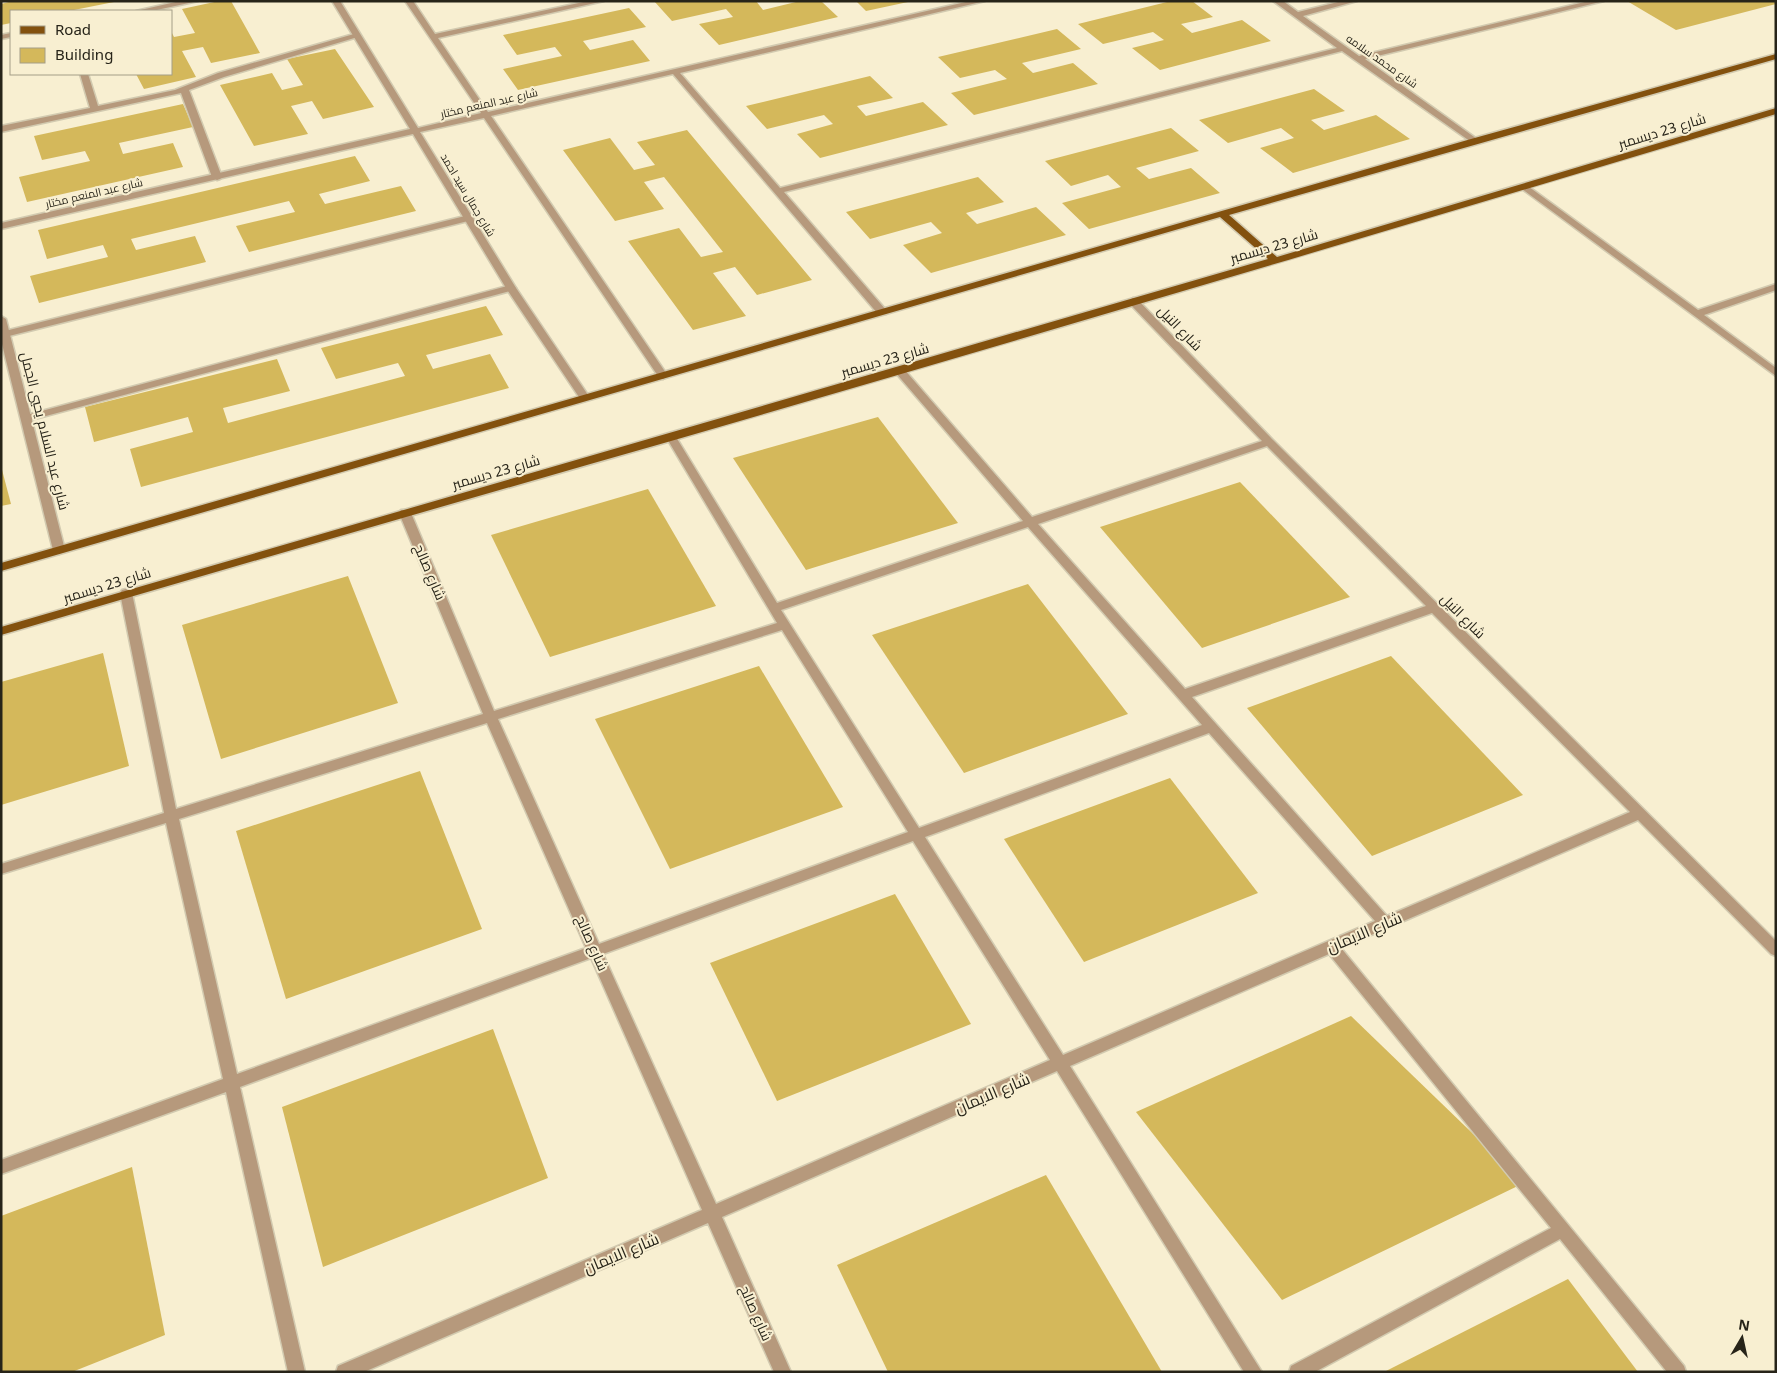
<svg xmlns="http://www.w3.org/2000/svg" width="1777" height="1373" viewBox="0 0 1777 1373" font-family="'Noto Sans',Cairo,sans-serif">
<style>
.building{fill:#d4b85b}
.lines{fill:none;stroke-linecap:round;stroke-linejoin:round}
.lane-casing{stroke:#d2cab0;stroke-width:3}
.street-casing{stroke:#d2cab0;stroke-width:3}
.primary-casing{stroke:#d2cab0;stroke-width:3}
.lane{fill:#b6997c;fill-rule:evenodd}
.street{fill:#b6997c;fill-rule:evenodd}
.primary{fill:#83510e;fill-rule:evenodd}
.labels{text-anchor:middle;stroke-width:4;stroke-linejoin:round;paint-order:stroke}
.far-street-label{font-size:11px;fill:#272419;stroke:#f8efd1}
.street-label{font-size:14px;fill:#272419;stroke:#f8efd1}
.near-street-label{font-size:16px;fill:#272419;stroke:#f8efd1}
</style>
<rect width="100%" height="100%" fill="#f8efd1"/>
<g class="building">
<polygon points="13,1 114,1 114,2 69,11 11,11 11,23 1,25 1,4"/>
<polygon points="219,1 231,1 260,53 211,63 203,47 182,51 196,77 144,89 136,74 171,74 171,31 174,37 195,33 182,9"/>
<polygon points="654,1 756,1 763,10 800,1 821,1 838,17 719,45 699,24 733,17 726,9 672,21"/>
<polygon points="856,1 908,1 908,2 866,11"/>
<polygon points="1171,1 1192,1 1213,17 1181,24 1192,33 1242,20 1271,41 1160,70 1132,48 1164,40 1153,32 1103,44 1078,24"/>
<polygon points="1627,1 1776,1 1776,4 1676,30"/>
<polygon points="629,8 646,27 583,41 590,50 633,40 650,61 518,90 503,69 562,56 555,47 517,55 503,35"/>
<polygon points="1057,29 1081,49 1022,63 1033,73 1073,63 1098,84 974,115 951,93 1007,79 995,70 960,78 938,57"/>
<polygon points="335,49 374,107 323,119 312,101 291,106 308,134 254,146 220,85 272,73 282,90 303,85 287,59"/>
<polygon points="870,76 893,98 857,106 866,116 923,102 948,125 820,158 797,134 833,124 824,115 767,129 746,106"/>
<polygon points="1314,89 1345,111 1311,120 1324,130 1376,115 1410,139 1293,173 1260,148 1294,138 1281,128 1228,143 1199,120"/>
<polygon points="183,104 193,127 119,143 123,154 173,143 183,167 27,202 19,177 90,161 85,151 42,160 34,136"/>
<polygon points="1171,128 1199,151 1136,168 1149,179 1191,168 1220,193 1089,229 1062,203 1121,187 1108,175 1071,186 1045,161"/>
<polygon points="687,130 812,280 757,295 735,267 713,273 746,316 693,330 628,241 679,228 701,257 723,252 664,177 644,182 664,209 615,221 563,150 610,138 634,170 655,165 637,142"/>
<polygon points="355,156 370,181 319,194 325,204 401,186 416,211 249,252 236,226 295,212 289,201 131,239 136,250 195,236 206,262 39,303 30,276 108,257 103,245 47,259 38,230"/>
<polygon points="978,177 1004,202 966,213 977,224 1036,207 1066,235 931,273 903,245 942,233 931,222 870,239 846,212"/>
<polygon points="486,306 503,335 426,355 433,369 490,354 509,388 141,487 130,449 193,432 188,417 94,442 85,407 277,359 290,391 223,408 228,423 405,376 398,363 336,379 321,348"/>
<polygon points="878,417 958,523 806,570 733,458"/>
<polygon points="1,466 11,504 1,506"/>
<polygon points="1240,482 1350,597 1202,648 1100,527"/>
<polygon points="648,489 716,606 550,657 491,535"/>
<polygon points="348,576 398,703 221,759 182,625"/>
<polygon points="1028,584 1128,714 964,773 872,635"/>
<polygon points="103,653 129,766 1,805 1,682"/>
<polygon points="1391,656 1523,795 1372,856 1247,708"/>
<polygon points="759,666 843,807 670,869 595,719"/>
<polygon points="420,771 482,929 286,999 236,831"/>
<polygon points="1170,778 1258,893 1084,962 1004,839"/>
<polygon points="895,894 971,1024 777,1101 710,963"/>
<polygon points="1351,1016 1524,1183 1282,1300 1136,1112"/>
<polygon points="493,1029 548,1178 323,1267 282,1107"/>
<polygon points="132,1167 165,1335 72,1372 1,1372 1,1216"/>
<polygon points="1046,1175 1162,1372 888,1372 837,1265"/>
<polygon points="1568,1279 1638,1372 1384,1372"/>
</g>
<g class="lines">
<g class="lane-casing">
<g id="lane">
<polygon points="180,1 198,1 152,11 136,11"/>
<polygon points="11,33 11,37 1,39 1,35"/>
<polygon points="354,34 361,36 224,77 189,90 222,177 220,179 217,180 212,177 181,93 1,132 1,126 90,108 80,74 88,74 98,106 175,90 218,73"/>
<polygon points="469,215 474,218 472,220 5,337 1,336 1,332"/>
<polygon points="511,285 516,288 514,290 31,420 23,420 22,418 23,416"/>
</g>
</g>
<g class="street-casing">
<g id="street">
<polygon points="332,1 340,1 418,128 481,113 405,1 413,1 435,34 588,1 604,1 438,38 488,112 970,1 985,1 680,73 780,188 1337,48 1273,1 1283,1 1298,12 1342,1 1357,1 1303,16 1359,56 1589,1 1604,1 1365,59 1477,139 1477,143 1474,144 1342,51 784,192 886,310 886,314 878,314 673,74 491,116 668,376 663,379 658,376 484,118 420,132 516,288 590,398 585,401 581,400 506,288 413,134 1,229 1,223 410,129"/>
<polygon points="1525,184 1698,310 1776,284 1776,290 1704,315 1776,368 1776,376 1522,189 1520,187"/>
<path d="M 1133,298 L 1137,299 L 1273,440 L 1776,941 L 1776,956 L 1771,954 L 1638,820 L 1341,948 L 1684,1366 L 1686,1372 L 1667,1372 L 1560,1239 L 1315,1372 L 1289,1372 L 1291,1366 L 1551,1228 L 1329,954 L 1070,1066 L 1262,1372 L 1244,1372 L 1057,1071 L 722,1217 L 791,1372 L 774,1372 L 708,1223 L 364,1372 L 336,1372 L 338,1366 L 702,1210 L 591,958 L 240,1087 L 305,1372 L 288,1372 L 226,1092 L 1,1174 L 1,1160 L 223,1079 L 166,823 L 1,874 L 1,864 L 164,813 L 120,593 L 122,590 L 126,589 L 132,593 L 176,809 L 483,714 L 399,513 L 401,510 L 409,510 L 411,513 L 494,711 L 777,623 L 666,437 L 667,435 L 675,435 L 676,437 L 777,603 L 1023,521 L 895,372 L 894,370 L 895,368 L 903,368 L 1032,517 L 1262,441 L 1129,303 L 1128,301 ZM 1267,446 L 1426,606 L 1185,689 L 1038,524 ZM 1028,527 L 1202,725 L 919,828 L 781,610 ZM 1432,613 L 1630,812 L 1387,916 L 1192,697 ZM 782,630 L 908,832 L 599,944 L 498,719 ZM 487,723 L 586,948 L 237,1074 L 179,819 ZM 1209,733 L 1375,921 L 1063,1055 L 925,837 ZM 913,841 L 1050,1060 L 716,1204 L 603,954 Z"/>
<polygon points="1,316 6,319 65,550 59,554 53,550 1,340"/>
</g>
</g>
<g class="primary-casing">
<path id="primary" d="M 1776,54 L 1776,59 L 1229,215 L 1277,257 L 1776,108 L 1776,114 C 1408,225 1040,334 671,441 C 447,505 224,569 1,635 L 1,627 L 1268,259 L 1220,217 L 1,571 L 1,563 L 1471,139 Z"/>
</g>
<use href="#lane" class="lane"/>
<use href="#street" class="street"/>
<use href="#primary" class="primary"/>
</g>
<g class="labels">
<g class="far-street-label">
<text transform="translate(1382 61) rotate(35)" y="4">شارع محمد سلامه</text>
<text transform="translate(489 103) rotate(-13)" y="4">شارع عبد المنعم مختار</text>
<text transform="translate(94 193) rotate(-13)" y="4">شارع عبد المنعم مختار</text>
<text transform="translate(468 195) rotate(59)" y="4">شارع جمال سيد احمد</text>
</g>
<g class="street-label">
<text transform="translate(1662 131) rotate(-17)" y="5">شارع 23 ديسمبر</text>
<text transform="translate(1274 246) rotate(-16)" y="5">شارع 23 ديسمبر</text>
<text transform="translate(1180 328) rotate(46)" y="5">شارع النيل</text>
<text transform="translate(885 360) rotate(-16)" y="5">شارع 23 ديسمبر</text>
<text transform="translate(45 431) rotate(76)" y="5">شارع عبد السلام يحيي الجمل</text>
<text transform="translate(496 472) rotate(-16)" y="5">شارع 23 ديسمبر</text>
<text transform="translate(430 572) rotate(67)" y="5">شارع صالح</text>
<text transform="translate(107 585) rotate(-17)" y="5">شارع 23 ديسمبر</text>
<text transform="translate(1463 616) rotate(45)" y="5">شارع النيل</text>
<text transform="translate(592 943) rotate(66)" y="5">شارع صالح</text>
<text transform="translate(756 1313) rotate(66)" y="5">شارع صالح</text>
</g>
<g class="near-street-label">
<text transform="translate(1364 932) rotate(-23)" y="6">شارع الايمان</text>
<text transform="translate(992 1093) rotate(-23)" y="6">شارع الايمان</text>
<text transform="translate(621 1253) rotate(-23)" y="6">شارع الايمان</text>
</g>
</g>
<rect width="1777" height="1373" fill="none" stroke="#272419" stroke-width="5"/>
<rect x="10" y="10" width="162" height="65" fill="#f8efd1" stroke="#a49e87"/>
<rect x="20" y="26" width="25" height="8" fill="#83510e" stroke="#a49e87"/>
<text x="55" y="35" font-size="15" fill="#272419">Road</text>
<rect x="20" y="48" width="25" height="15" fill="#d4b85b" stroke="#a49e87"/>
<text x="55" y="60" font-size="15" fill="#272419">Building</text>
<g transform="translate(1742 1338) rotate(9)" stroke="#f8efd1" stroke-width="4" paint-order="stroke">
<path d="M0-4L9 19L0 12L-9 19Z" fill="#272419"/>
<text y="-8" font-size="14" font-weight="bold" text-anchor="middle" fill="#272419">N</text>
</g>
</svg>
